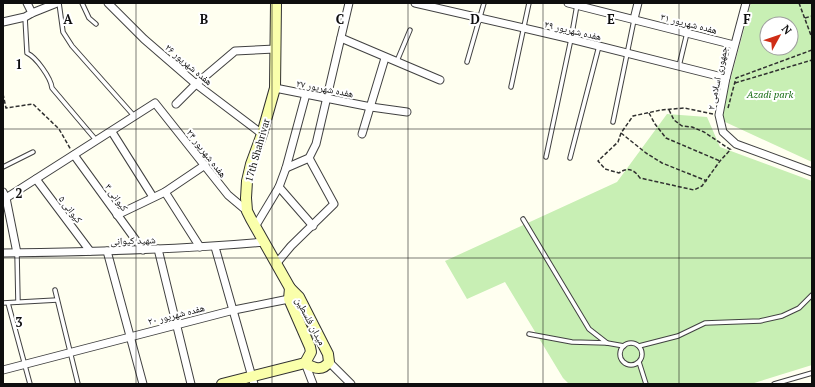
<svg xmlns="http://www.w3.org/2000/svg" width="815" height="387" viewBox="0 0 815 387" font-family="'PT Serif','Noto Naskh Arabic',serif">
<style>
.green{fill:#c8efb4;fill-rule:evenodd}
.lines{fill:none;stroke-linecap:round;stroke-linejoin:round}
.lane-casing{stroke:#414141;stroke-width:5.5}
.street-casing{stroke:#414141;stroke-width:9}
.secondary-casing{stroke:#303030;stroke-width:12}
.path{stroke:#303030;stroke-width:1.5;stroke-dasharray:4 2;stroke-linecap:butt}
.lane{stroke:#fff;stroke-width:3.5}
.street{stroke:#fff;stroke-width:7}
.secondary{stroke:#faffab;stroke-width:10}
.grid{fill:none;stroke:#0e0e0e;stroke-width:1;stroke-opacity:0.55}
.labels{text-anchor:middle;stroke-width:4;stroke-linejoin:round;paint-order:stroke}
.street-label{font-size:10px;fill:#0e0e0e;stroke:#fff}
.park-label{font-size:10px;font-style:italic;fill:#1a6e17;stroke:#fff}
.grid-label{font-size:13px;text-anchor:middle;font-weight:bold;fill:#0e0e0e;stroke:#fff;stroke-width:4;stroke-linejoin:round;paint-order:stroke}
</style>
<rect width="100%" height="100%" fill="#fffff0"/>
<g class="green">
<path d="M 751,3 L 812,3 L 812,162 L 723,121 L 721,115 ZM 767,24 L 791,24 L 791,48 L 767,48 Z"/>
<polygon points="667,114 707,117 720,147 812,181 812,365 751,384 569,384 563,378 505,282 467,299 445,261 617,182"/>
</g>
<g class="lines">
<g class="lane-casing">
<g id="lane">
<polyline points="59,3 63,32 72,46 135,117"/>
<polyline points="82,3 89,18 96,24"/>
<path d="M 25,17 L 27,53 C 36,57 51,78 52,88 L 96,140"/>
<polyline points="397,61 410,30"/>
<polyline points="467,62 484,3"/>
<polyline points="679,66 687,33"/>
<polyline points="511,87 529,3"/>
<polyline points="613,122 634,20"/>
<polyline points="546,157 571,39 577,5"/>
<polyline points="570,158 599,46"/>
<polyline points="3,167 33,152"/>
<polyline points="523,219 589,329 607,343"/>
<polyline points="17,253 18,302"/>
<polyline points="55,290 78,384"/>
<polyline points="3,303 57,300"/>
<polyline points="8,303 30,384"/>
<polyline points="529,334 572,342 607,343 624,346"/>
<circle cx="631" cy="354" r="11"/>
<polyline points="639,346 678,336 705,323 760,321 782,316 799,308 812,295"/>
<polyline points="639,362 646,384"/>
<polyline points="774,384 812,373"/>
</g>
</g>
<g class="street-casing">
<g id="street">
<polyline points="27,3 32,13"/>
<polyline points="108,3 144,39 196,84 262,134"/>
<polyline points="415,3 571,39 726,78"/>
<polyline points="568,3 734,45"/>
<polyline points="746,3 726,78 719,115 723,132 736,144 812,172"/>
<polyline points="634,19 638,3"/>
<polyline points="3,22 25,17 32,13 57,3"/>
<polyline points="341,38 440,80"/>
<polyline points="275,88 371,107 407,112"/>
<polyline points="176,104 196,84 235,51 275,49"/>
<polyline points="112,132 153,197"/>
<polyline points="362,134 385,58"/>
<polyline points="74,155 143,250"/>
<polyline points="286,168 309,158 316,144 349,3"/>
<polyline points="36,179 90,251"/>
<polyline points="279,187 313,226"/>
<polyline points="3,192 6,198 17,253"/>
<polyline points="165,192 200,247"/>
<polyline points="6,198 155,103 228,195 247,211"/>
<polyline points="117,215 165,192 205,165"/>
<polyline points="255,227 279,187 286,168 306,94"/>
<polyline points="215,247 254,384"/>
<polyline points="158,249 191,384"/>
<polyline points="107,251 143,384"/>
<path d="M 3,253 C 90,252 177,250 264,242"/>
<polyline points="276,264 291,246 334,204 309,158"/>
<polyline points="329,362 351,384"/>
<polyline points="305,363 313,384"/>
<polyline points="3,370 234,310 289,299"/>
</g>
</g>
<g class="secondary-casing">
<g id="secondary">
<polyline points="276,3 275,88 262,134 251,164 247,181 246,198 247,211 251,219 290,288"/>
<path d="M 290,288 L 299,297 L 328,354 L 329,362 C 322,372 313,368 305,363 L 311,352 L 310,347 L 289,299 Z"/>
<polyline points="222,384 305,363"/>
</g>
</g>
<g class="path">
<polyline points="799,3 812,38"/>
<polyline points="805,18 812,16"/>
<polyline points="735,83 812,60"/>
<polyline points="3,94 6,108 33,104 59,129 71,150"/>
<polyline points="728,108 736,78 812,50"/>
<polyline points="669,110 674,120 682,126 692,127 704,132 731,150"/>
<polyline points="649,113 655,124 666,138 720,161"/>
<path d="M 713,114 L 684,108 L 661,110 L 633,116 L 621,133 L 618,142 L 598,161 L 605,169 L 619,173 C 627,167 634,169 640,178 L 694,190 L 702,186 L 720,161 L 731,149"/>
<polyline points="621,133 646,153 662,163 707,181"/>
</g>
<use href="#lane" class="lane"/>
<use href="#street" class="street"/>
<use href="#secondary" class="secondary"/>
</g>
<path class="grid" d="M 136,3 L 136,384M 272,3 L 272,384M 408,3 L 408,384M 543,3 L 543,384M 679,3 L 679,384M 3,129 L 812,129M 3,258 L 812,258"/>
<g class="labels">
<g class="street-label">
<text transform="translate(689 23) rotate(14)" y="4">هفده شهریور ۳۱</text>
<text transform="translate(573 30) rotate(13)" y="4">هفده شهریور ۲۹</text>
<text transform="translate(189 64) rotate(40)" y="4">هفده شهریور ۲۶</text>
<text transform="translate(717 78) rotate(-78)" y="4">جمهوری اسلامی ۲</text>
<text transform="translate(325 88) rotate(11)" y="4">هفده شهریور ۲۷</text>
<text transform="translate(257 150) rotate(-74)" y="4">17th Shahrivar</text>
<text transform="translate(207 153) rotate(52)" y="4">هفده شهریور ۲۴</text>
<text transform="translate(117 197) rotate(54)" y="4">کیوانی ۳</text>
<text transform="translate(71 209) rotate(53)" y="4">کیوانی ۵</text>
<text transform="translate(133 240) rotate(-2)" y="4">شهید کیوانی</text>
<text transform="translate(176 314) rotate(-14)" y="4">هفده شهریور ۲۰</text>
<text transform="translate(311 321) rotate(62)" y="4">میدان فلسطین</text>
</g>
<g class="park-label">
<text x="770" y="98">Azadi park</text>
</g>
</g>
<g class="grid-label">
<text x="68" y="24">A</text>
<text x="204" y="24">B</text>
<text x="340" y="24">C</text>
<text x="475" y="24">D</text>
<text x="611" y="24">E</text>
<text x="747" y="24">F</text>
<text x="19" y="69">1</text>
<text x="19" y="198">2</text>
<text x="19" y="327">3</text>
</g>
<rect width="815" height="387" fill="none" stroke="#0e0e0e" stroke-width="8"/>
<g transform="translate(779 36) rotate(50)"><circle r="19" fill="#ffffff" stroke="#9f9f9f"/>
<path d="M0-3L7 15L0 10L-7 15Z" fill="#cf2d16"/>
<text y="-6" font-size="11" font-weight="bold" text-anchor="middle" fill="#0e0e0e">N</text>
</g>
</svg>
